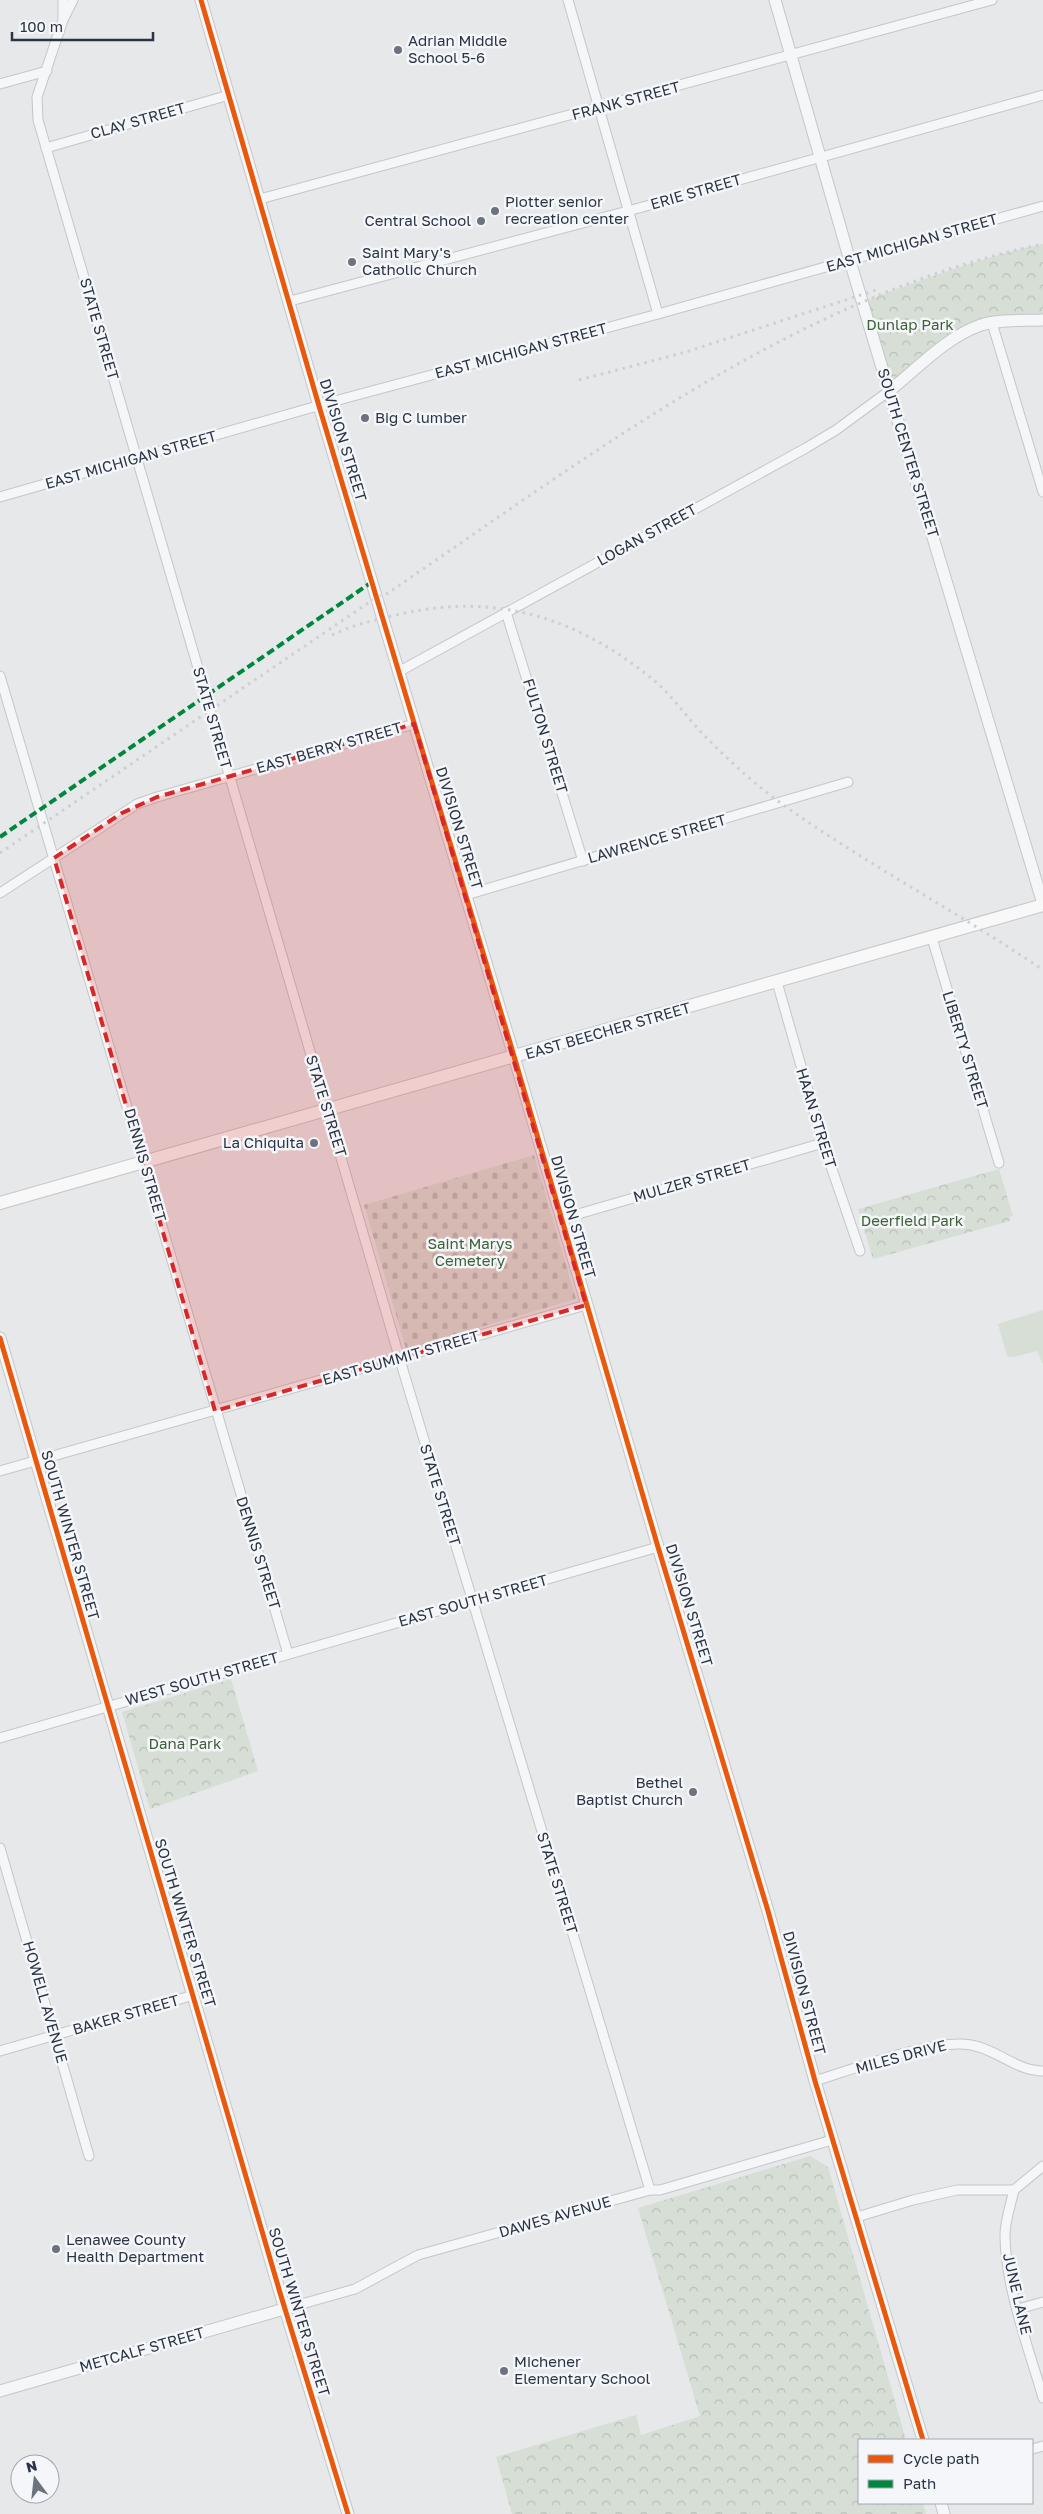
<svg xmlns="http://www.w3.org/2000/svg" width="1043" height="2514" viewBox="0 0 1043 2514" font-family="'Golos Text',sans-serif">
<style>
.grass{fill:#d6ded6}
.cemetery{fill:url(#cemetery-stones)}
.park{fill:url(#park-crowns)}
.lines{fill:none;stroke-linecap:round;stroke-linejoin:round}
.minor-casing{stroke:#c4c6c8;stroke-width:11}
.tertiary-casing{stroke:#c4c6c8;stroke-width:13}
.secondary-casing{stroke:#c4c6c8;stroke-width:14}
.minor{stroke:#f5f6f7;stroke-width:9}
.tertiary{stroke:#f5f6f7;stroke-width:11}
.secondary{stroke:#f8f8f8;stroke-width:12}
.rail{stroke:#cecfd2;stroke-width:3;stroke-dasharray:2.5 5;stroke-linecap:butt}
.quiet{stroke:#00873e;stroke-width:4;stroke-dasharray:8 4;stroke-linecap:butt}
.cycleway-casing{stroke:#f4f6f9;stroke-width:8}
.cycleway{stroke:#e8590c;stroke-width:5}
.marked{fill:#d62828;fill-opacity:0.2;stroke:#d62828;stroke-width:4;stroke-dasharray:10 6;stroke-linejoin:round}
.poi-dot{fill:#6c737f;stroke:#f4f6f9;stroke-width:2}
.labels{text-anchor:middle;stroke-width:5;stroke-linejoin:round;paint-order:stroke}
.poi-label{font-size:15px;fill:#2b3445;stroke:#f4f6f9;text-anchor:start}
.street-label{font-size:15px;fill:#2b3445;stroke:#f4f6f9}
.park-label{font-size:15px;fill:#3f6138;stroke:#f4f6f9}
</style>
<defs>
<pattern id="cemetery-stones" width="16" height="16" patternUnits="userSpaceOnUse" patternTransform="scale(1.25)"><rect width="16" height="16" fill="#d6ded6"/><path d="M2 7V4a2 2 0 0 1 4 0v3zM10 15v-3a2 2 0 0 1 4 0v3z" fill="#b8bfb9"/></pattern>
<pattern id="park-crowns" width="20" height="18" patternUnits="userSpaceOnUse" patternTransform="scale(1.25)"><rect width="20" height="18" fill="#d6ded6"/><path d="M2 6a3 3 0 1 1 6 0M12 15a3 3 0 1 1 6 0" fill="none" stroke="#b8bfb9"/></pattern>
</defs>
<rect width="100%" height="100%" fill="#e6e8ea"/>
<polygon class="grass" points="1043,1310 1043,1364 1037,1351 1014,1357 1007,1356 998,1324"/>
<polygon class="cemetery" points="534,1155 576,1299 406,1349 364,1205"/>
<g class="park">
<path d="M 1043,244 L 1043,320 L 982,325 L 889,391 L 862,302 C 922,280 981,257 1043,244 Z"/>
<polygon points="999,1169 1013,1216 1009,1217 1010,1221 873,1259 858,1209"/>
<polygon points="231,1679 258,1771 150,1809 122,1712"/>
<polygon points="810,2156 828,2167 906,2440 859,2440 859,2503 923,2503 926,2514 512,2514 496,2457 636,2415 641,2435 700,2416 638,2208"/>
</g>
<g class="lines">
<g class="minor-casing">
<g id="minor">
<polyline points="73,0 63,20 37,97 38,120 403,1370 650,2190"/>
<polyline points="568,0 658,314"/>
<polyline points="63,18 63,0"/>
<polyline points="0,84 47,71"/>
<polyline points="46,148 229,95"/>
<polyline points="260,199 992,0"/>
<polyline points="290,301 639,208 1043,95"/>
<polyline points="992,323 1043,492"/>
<polyline points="0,497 331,402 658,314 1043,206"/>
<polyline points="506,612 583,861"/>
<polyline points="400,671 806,448 836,430 889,391"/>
<polyline points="0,676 288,1654"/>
<polyline points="0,893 137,804 157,797 414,724"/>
<polyline points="466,895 848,782"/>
<polyline points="932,938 999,1163"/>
<polyline points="777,982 823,1143 860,1251"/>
<polyline points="561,1219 823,1143"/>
<polyline points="0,1471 586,1305"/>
<polyline points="0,1738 658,1547"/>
<polyline points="0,1848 89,2156"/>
<polyline points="0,2051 194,1995"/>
<path d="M 815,2081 C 854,2069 934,2038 971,2045 C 997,2049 1016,2071 1043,2071"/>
<path d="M 1014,2190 C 1011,2204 1005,2220 1005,2235 C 1005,2286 1029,2349 1043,2398"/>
<polyline points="857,2217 913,2200 957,2190 1014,2190 1043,2166"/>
<polyline points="284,2309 355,2289 418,2255 650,2190 660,2190 832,2140"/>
<polyline points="1018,2309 1043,2302"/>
<polyline points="1032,2449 1043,2446"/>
</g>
</g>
<g class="tertiary-casing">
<g id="tertiary">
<polyline points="201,0 319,406 511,1046 658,1547 768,1911 815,2081 923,2440"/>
<polyline points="775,0 850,261 1043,904"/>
<path d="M 889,391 C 918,368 946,337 981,325 C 1000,319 1023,321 1043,320"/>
<polyline points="0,1338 281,2296 348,2514"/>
<polyline points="0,2391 284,2309"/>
<polyline points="941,2503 944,2514"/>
</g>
</g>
<g class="secondary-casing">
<polyline id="secondary" points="0,1203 1043,905"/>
</g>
<use href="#minor" class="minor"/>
<use href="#tertiary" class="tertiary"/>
<use href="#secondary" class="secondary"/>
<g class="rail">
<polyline points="579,380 686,352 876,290"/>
<path d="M 332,635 C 354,624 376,620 400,614 C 498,592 579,618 656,682 C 672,696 686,716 701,732 C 725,757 753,783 782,804 C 866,864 958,912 1043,970"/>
<path d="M 0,853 L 377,597 L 388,593 C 591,455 798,295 1043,244"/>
</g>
<polyline class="quiet" points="0,837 372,582"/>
<g class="cycleway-casing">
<g id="cycleway">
<polyline points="201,0 319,406 511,1046 658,1547 768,1911 815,2081 923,2440"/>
<polyline points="0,1338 281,2296 348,2514"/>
</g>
</g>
<use href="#cycleway" class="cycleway"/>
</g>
<path class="marked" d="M 414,724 L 586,1305 L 215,1411 L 54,858 L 122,813 L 157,797 Z"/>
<g class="poi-dot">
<circle cx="398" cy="50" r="5"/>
<circle cx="495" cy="211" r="5"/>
<circle cx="481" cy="221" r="5"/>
<circle cx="352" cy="262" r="5"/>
<circle cx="365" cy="418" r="5"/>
<circle cx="314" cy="1143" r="5"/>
<circle cx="693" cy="1792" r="5"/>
<circle cx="56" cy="2249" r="5"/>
<circle cx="504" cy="2371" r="5"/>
</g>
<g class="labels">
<g class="poi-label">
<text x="408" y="46">Adrian Middle<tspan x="408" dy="17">School 5-6</tspan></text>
<text x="505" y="207">Piotter senior<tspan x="505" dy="17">recreation center</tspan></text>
<text x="471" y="226" text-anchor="end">Central School</text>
<text x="362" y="258">Saint Mary's<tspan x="362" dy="17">Catholic Church</tspan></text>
<text x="375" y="423">Big C lumber</text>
<text x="304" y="1148" text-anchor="end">La Chiquita</text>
<text x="683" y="1788" text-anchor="end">Bethel<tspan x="683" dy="17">Baptist Church</tspan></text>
<text x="66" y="2245">Lenawee County<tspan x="66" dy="17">Health Department</tspan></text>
<text x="514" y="2367">Michener<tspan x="514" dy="17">Elementary School</tspan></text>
</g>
<g class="street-label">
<text transform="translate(626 101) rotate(-15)" y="5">FRANK STREET</text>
<text transform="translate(138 121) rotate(-16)" y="5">CLAY STREET</text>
<text transform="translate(696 192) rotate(-16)" y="5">ERIE STREET</text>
<text transform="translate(912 243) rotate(-16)" y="5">EAST MICHIGAN STREET</text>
<text transform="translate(99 329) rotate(74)" y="5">STATE STREET</text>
<text transform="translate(521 351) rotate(-15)" y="5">EAST MICHIGAN STREET</text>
<text transform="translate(343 440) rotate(73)" y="5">DIVISION STREET</text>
<text transform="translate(908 453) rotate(73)" y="5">SOUTH CENTER STREET</text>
<text transform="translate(131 460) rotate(-16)" y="5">EAST MICHIGAN STREET</text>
<text transform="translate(647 535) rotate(-29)" y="5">LOGAN STREET</text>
<text transform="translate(212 718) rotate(74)" y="5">STATE STREET</text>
<text transform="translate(545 736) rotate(73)" y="5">FULTON STREET</text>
<text transform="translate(329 748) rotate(-16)" y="5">EAST BERRY STREET</text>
<text transform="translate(459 828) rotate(73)" y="5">DIVISION STREET</text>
<text transform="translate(657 839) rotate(-16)" y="5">LAWRENCE STREET</text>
<text transform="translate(608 1031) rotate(-16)" y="5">EAST BEECHER STREET</text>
<text transform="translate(965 1050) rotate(73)" y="5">LIBERTY STREET</text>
<text transform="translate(326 1106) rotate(73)" y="5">STATE STREET</text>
<text transform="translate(816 1118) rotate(73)" y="5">HAAN STREET</text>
<text transform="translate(145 1165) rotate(74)" y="5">DENNIS STREET</text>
<text transform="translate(692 1181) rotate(-16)" y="5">MULZER STREET</text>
<text transform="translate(573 1217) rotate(74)" y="5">DIVISION STREET</text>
<text transform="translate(401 1358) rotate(-16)" y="5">EAST SUMMIT STREET</text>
<text transform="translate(440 1495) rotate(73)" y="5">STATE STREET</text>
<text transform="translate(70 1535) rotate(74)" y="5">SOUTH WINTER STREET</text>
<text transform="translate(258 1553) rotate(73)" y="5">DENNIS STREET</text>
<text transform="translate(473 1601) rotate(-16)" y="5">EAST SOUTH STREET</text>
<text transform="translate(689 1605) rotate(73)" y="5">DIVISION STREET</text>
<text transform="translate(202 1679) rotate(-16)" y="5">WEST SOUTH STREET</text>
<text transform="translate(557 1883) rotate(73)" y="5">STATE STREET</text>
<text transform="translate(185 1923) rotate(73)" y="5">SOUTH WINTER STREET</text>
<text transform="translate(804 1993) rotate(75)" y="5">DIVISION STREET</text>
<text transform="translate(45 2002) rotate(74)" y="5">HOWELL AVENUE</text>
<text transform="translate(126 2015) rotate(-16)" y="5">BAKER STREET</text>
<text transform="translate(901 2057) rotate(-15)" y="5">MILES DRIVE</text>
<text transform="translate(555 2217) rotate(-16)" y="5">DAWES AVENUE</text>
<text transform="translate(1017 2294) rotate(77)" y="5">JUNE LANE</text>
<text transform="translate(299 2312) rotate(73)" y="5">SOUTH WINTER STREET</text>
<text transform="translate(142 2350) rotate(-16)" y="5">METCALF STREET</text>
</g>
<g class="park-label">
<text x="910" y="330">Dunlap Park</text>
<text x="912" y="1226">Deerfield Park</text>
<text x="470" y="1249">Saint Marys<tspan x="470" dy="17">Cemetery</tspan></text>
<text x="185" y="1749">Dana Park</text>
</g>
</g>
<rect x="858" y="2439" width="175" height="65" fill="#f4f6f9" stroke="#a4a8b1"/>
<rect x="868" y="2455" width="25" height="8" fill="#e8590c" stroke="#a4a8b1"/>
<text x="903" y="2464" font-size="15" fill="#2b3445">Cycle path</text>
<rect x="868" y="2480" width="25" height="8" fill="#00873e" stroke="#a4a8b1"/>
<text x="903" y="2489" font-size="15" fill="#2b3445">Path</text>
<g transform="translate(35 2479) rotate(345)"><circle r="24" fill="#f4f6f9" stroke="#a4a8b1"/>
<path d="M0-4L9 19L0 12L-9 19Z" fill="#6c737f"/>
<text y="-8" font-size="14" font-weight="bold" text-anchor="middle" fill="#2b3445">N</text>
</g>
<path d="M12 32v8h141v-8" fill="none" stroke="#2b3445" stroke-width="2.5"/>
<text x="20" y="32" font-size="15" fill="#2b3445" stroke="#f4f6f9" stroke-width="4" paint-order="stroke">100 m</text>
</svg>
